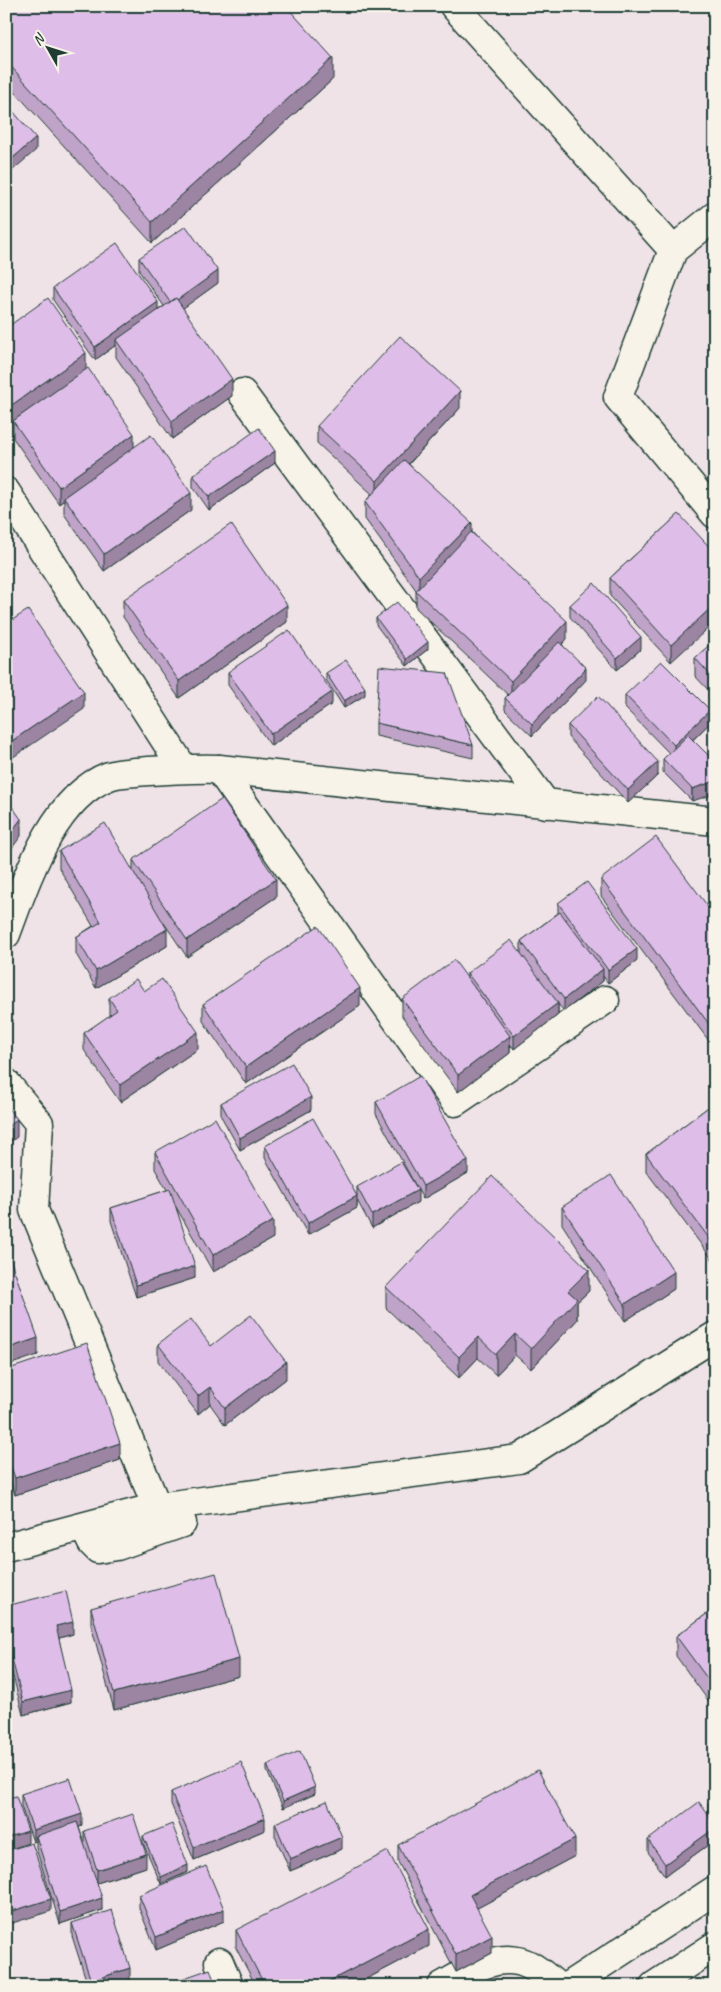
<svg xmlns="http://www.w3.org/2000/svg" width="721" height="1992" viewBox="0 0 721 1992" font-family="Caveat,sans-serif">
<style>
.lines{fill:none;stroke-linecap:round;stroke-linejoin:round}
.minor-casing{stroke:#1f3d34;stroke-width:31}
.tertiary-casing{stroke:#1f3d34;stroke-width:31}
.primary-casing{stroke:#1f3d34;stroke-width:31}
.minor{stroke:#f7f3e8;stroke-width:28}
.tertiary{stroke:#f7f3e8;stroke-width:28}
.primary{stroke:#f7f3e8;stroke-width:28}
.wall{fill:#c0a3c8;stroke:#1f3d34}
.shaded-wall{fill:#9c84a3;stroke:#1f3d34}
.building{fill:#dfbde9;stroke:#1f3d34}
</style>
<rect width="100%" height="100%" fill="#f0e3e8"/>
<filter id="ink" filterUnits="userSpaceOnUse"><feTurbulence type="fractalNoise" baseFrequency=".02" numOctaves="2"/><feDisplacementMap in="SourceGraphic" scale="10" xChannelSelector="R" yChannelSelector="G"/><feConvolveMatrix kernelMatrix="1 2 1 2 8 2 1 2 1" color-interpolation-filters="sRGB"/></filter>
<g filter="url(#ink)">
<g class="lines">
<g class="minor-casing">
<g id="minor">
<polyline points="454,6 673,250"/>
<polyline points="715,216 673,250 618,397 715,514"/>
<polyline points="242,393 546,804"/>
<polyline points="6,492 183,768"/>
<polyline points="219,769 455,1102 605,1000"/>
<path d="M 6,934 C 26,881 52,798 109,776 C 117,773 127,773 136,772 C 164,770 191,768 219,769 L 715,821"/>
<polyline points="6,1083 39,1123 34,1210 157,1507"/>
<polyline points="84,1527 92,1543 98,1549 117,1546 182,1523"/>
<polyline points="6,1547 157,1507 519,1459 715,1336"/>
<polyline points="219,1962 229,1986"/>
<path d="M 442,1986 C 467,1972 499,1950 529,1965 C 539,1970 548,1979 557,1986"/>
</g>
</g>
<g class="tertiary-casing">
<polyline id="tertiary" points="568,1986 715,1890"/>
</g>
<g class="primary-casing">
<polyline id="primary" points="654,1986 715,1946"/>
</g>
<use href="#minor" class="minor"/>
<use href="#tertiary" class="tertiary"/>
<use href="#primary" class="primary"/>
</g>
<g class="wall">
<polygon points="6,6 333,79 152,243 6,82"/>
<polygon points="139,258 218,283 183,308 232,396 172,439 116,357 116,345 95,360 53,300 53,288 158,310 164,306 139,271"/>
<polygon points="86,370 134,447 191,510 104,571 64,514 64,500 59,504 13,438 13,421 6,426"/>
<polygon points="460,408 409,464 472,532 567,639 562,644 586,680 532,736 505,710 505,698 508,695 416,608 416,590 365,519 365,502 372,494 317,443 317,426"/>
<polygon points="275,463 209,510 193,487 193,475"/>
<polygon points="679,514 671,662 610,596 610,578"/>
<polygon points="123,600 287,622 179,698 123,617"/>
<polygon points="570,605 641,649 617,670 570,617"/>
<polygon points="376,618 428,649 407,666 376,625"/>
<polygon points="715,640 715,697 695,676 695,658"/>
<polygon points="228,672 332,704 271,746 228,685"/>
<polygon points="326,673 365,695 344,708 326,680"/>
<polygon points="625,695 710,723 693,740 692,801 663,772 663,759 669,753 625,708"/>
<polygon points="376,723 473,745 473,758 376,736"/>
<polygon points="568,725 658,775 628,803 568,737"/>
<polygon points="59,851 133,870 133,860 276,897 187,957 164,923 167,946 96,988 76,954 76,937 93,926 59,868"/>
<polygon points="601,879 715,916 715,1049 601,896"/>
<polygon points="558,903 637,961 608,983 603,976 603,981 564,1011 558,1004 558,1015 514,1049 510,1044 510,1053 458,1092 402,1016 402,999 467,977 467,973 521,953 521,941 558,913"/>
<polygon points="144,991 198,1049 120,1102 84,1050 84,1033 109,1016 109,998"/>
<polygon points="203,1004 360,1006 246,1084 203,1021"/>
<polygon points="376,1102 468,1173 423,1199 376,1114"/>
<polygon points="715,1102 715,1263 646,1171 646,1154"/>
<polygon points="221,1103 311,1110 240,1150 221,1116"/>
<polygon points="265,1146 357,1196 357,1187 418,1202 372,1228 357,1200 357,1208 308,1235 265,1158"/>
<polygon points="155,1152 273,1238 213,1272 176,1207 195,1278 136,1297 111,1221 111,1208 167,1190 155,1169"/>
<polygon points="562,1207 674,1289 625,1321 562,1224"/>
<polygon points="386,1287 589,1291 577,1302 577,1320 531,1369 515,1355 496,1375 478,1358 459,1378 386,1308"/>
<polygon points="158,1344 211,1346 286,1379 225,1425 210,1404 198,1414 158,1361"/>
<polygon points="6,1370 120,1460 15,1495 6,1470"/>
<polygon points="6,1606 73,1634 59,1638 71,1702 23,1715 6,1648"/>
<polygon points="91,1608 239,1676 114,1710 91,1625"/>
<polygon points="715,1608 715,1710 676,1656 676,1636"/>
<polygon points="267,1765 315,1794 283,1808 267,1771"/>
<polygon points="171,1792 265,1830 194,1860 171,1804"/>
<polygon points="21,1794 82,1826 79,1827 84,1843 84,1831 146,1867 97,1883 102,1910 60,1924 36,1848 36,1841 33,1842 21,1806"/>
<polygon points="715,1799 715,1840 665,1876 648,1852 648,1840 708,1815 708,1803"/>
<polygon points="275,1823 342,1849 290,1871 275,1836"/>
<polygon points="143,1836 188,1872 161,1884 143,1843"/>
<polygon points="398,1845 575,1856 477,1908 492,1953 456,1972 398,1862"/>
<polygon points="139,1895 224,1921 156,1950 139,1908"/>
<polygon points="72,1923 130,1981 114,1986 88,1986 72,1936"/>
<polygon points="236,1930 429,1946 353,1986 256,1986 236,1948"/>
</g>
<g class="shaded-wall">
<polygon points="333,58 333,79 152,243 152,222"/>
<polygon points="36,138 36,150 6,176 6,164"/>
<polygon points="218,271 218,283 171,317 171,304"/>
<polygon points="158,302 158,315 116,340 116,345 95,360 95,347"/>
<polygon points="86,353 86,370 6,426 6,409"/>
<polygon points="232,379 232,396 172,439 172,421"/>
<polygon points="460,391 460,408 377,498 377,481"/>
<polygon points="134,434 134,451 64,497 64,500 59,504 59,487"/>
<polygon points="275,451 275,463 209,510 209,497"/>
<polygon points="191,493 191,510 104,571 104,554"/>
<polygon points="472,523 472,540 419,594 419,577"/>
<polygon points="715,604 715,622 671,662 671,645"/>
<polygon points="287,605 287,622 179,698 179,681"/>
<polygon points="567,621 567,639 511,698 511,681"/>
<polygon points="641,637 641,649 617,670 617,658"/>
<polygon points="428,642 428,649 407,666 407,659"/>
<polygon points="586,668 586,680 532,736 532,724"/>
<polygon points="365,688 365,695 344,708 344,701"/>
<polygon points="84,692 84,709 6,762 6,745"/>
<polygon points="332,692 332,704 271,746 271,734"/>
<polygon points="710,710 710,723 674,758 674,745"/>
<polygon points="658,762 658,775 628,803 628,790"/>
<polygon points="715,781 715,794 692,801 692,789"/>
<polygon points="21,819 21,836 12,848 6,855 6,838"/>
<polygon points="276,879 276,897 187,957 187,940"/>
<polygon points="167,929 167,946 96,988 96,971"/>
<polygon points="637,949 637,961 608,983 608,970"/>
<polygon points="603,969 603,981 564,1011 564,999"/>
<polygon points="360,988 360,1006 246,1084 246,1067"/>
<polygon points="558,1003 558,1015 514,1049 514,1036"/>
<polygon points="198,1032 198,1049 120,1102 120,1085"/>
<polygon points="510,1036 510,1053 458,1092 458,1075"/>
<polygon points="311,1097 311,1110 240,1150 240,1138"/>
<polygon points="17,1119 17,1137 6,1145 6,1128"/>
<polygon points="468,1161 468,1173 423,1199 423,1186"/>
<polygon points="418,1190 418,1202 372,1228 372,1215"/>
<polygon points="357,1196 357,1208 308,1235 308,1223"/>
<polygon points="273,1221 273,1238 213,1272 213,1255"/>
<polygon points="195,1266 195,1278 136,1297 136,1285"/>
<polygon points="589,1270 589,1291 577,1302 577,1320 531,1369 531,1349 568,1291"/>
<polygon points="674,1272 674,1289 625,1321 625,1304"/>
<polygon points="515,1334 515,1355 496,1375 496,1354"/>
<polygon points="478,1337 478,1358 459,1378 459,1357"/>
<polygon points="38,1338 38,1355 6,1366 6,1349"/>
<polygon points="286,1362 286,1379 225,1425 225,1408"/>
<polygon points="210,1387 210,1404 198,1414 198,1396"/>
<polygon points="120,1443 120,1460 15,1495 15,1478"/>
<polygon points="73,1622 73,1634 56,1639 56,1626"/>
<polygon points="239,1659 239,1676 114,1710 114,1693"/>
<polygon points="13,1682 13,1699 6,1701 6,1683"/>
<polygon points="71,1690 71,1702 23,1715 23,1702"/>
<polygon points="315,1787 315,1794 283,1808 283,1801"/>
<polygon points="82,1814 82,1826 38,1841 36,1836 36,1841 33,1842 33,1830"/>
<polygon points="265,1818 265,1830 194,1860 194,1847"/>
<polygon points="715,1828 715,1840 665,1876 665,1864"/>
<polygon points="28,1831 28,1843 6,1851 6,1838"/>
<polygon points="342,1837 342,1849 290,1871 290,1859"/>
<polygon points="575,1839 575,1856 470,1912 470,1895"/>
<polygon points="146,1854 146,1867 97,1883 97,1870"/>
<polygon points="188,1865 188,1872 161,1884 161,1877"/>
<polygon points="102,1898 102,1910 60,1924 60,1912"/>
<polygon points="51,1899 51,1911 6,1925 6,1913"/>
<polygon points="224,1909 224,1921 156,1950 156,1937"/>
<polygon points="429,1929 429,1946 353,1986 320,1986"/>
<polygon points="492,1936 492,1953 456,1972 456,1955"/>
<polygon points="130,1968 130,1981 114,1986 91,1986 91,1981"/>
</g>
<g class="building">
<polygon points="6,6 286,6 333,58 152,222 6,61"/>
<polygon points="6,103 36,138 6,164"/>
<polygon points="186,226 218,271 177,300 176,298 170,302 139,258"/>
<polygon points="117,243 158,302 95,347 53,288"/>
<polygon points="48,298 86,353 6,409 6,328"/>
<polygon points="176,298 232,379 172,421 116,340"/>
<polygon points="400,336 460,391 377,481 317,426"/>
<polygon points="88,368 134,434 59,487 13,421"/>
<polygon points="259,428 275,451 209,497 193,475"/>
<polygon points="151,435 191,493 104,554 64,497"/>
<polygon points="404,460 472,523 419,577 365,502"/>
<polygon points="679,514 715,553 715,604 671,645 610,578"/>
<polygon points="231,524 287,605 179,681 123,600"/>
<polygon points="471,532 567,621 511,681 416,591"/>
<polygon points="594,583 641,637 617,658 570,605"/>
<polygon points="397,602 428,642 407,659 376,618"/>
<polygon points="28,610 84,692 6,745 6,624"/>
<polygon points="289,630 332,692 271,734 228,672"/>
<polygon points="715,640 715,680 695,658"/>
<polygon points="559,642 586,668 532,724 505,698"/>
<polygon points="346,660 365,688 344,701 326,673"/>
<polygon points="661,661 710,710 674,745 625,695"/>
<polygon points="379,666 447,673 473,745 376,723"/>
<polygon points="598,696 658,762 628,790 568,725"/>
<polygon points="688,735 715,762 715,781 692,789 663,759"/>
<polygon points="6,798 21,819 12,831 6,838"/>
<polygon points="222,799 276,879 187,940 133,860"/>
<polygon points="105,823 167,929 96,971 76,937 101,922 59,851"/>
<polygon points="656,837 715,916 715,1032 601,879"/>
<polygon points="587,882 637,949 608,970 558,903"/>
<polygon points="560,912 603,969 564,999 521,941"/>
<polygon points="318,926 360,988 246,1067 203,1004"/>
<polygon points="511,940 558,1003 514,1036 467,973"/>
<polygon points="454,960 510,1036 458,1075 402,999"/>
<polygon points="136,979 144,991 162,979 198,1032 120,1085 84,1033 117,1010 109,998"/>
<polygon points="292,1063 311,1097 240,1138 221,1103"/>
<polygon points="420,1076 468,1161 423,1186 376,1102"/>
<polygon points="715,1102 715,1246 646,1154"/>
<polygon points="6,1106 17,1119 6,1128"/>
<polygon points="215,1118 273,1221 213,1255 155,1152"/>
<polygon points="313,1118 357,1196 308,1223 265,1146"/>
<polygon points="401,1162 418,1190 372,1215 357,1187"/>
<polygon points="611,1175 674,1272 625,1304 562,1207"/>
<polygon points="492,1176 589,1270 568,1291 577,1299 531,1349 515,1334 496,1354 478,1337 459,1357 386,1287"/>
<polygon points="170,1189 195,1266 136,1285 111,1208"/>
<polygon points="6,1247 38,1338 6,1349"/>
<polygon points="251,1315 286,1362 225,1408 210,1387 198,1396 158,1344 191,1319 211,1346"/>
<polygon points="87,1343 120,1443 15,1478 6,1453 6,1370"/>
<polygon points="216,1573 239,1659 114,1693 91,1608"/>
<polygon points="66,1591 73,1622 56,1626 71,1690 23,1702 6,1636 6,1606"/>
<polygon points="715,1608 715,1689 676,1636"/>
<polygon points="6,1655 13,1682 6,1683"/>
<polygon points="300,1751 315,1787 283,1801 267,1765"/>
<polygon points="241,1762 265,1818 194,1847 171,1792"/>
<polygon points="538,1770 575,1839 470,1895 492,1936 456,1955 398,1845"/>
<polygon points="70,1778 82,1814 33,1830 21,1794"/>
<polygon points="16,1796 28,1831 6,1838 6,1799"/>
<polygon points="715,1799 715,1813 708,1803"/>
<polygon points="327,1801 342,1837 290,1859 275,1823"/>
<polygon points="699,1802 715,1824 715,1828 665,1864 648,1840"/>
<polygon points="133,1814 146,1854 97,1870 84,1831"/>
<polygon points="77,1822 102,1898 60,1912 36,1836"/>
<polygon points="172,1824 188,1865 161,1877 143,1836"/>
<polygon points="32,1843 51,1899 6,1913 6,1851"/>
<polygon points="388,1851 429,1929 320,1986 265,1986 236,1930"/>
<polygon points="206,1866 224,1909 156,1937 139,1895"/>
<polygon points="112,1910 130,1968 91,1981 72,1923"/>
<polygon points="210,1969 216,1986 161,1986"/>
</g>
</g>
<rect width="721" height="1992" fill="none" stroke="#f7f3e8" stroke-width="25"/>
<rect x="12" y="12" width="696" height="1967" fill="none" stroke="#1f3d34" stroke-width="2" filter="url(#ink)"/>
<g transform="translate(48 48) rotate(309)" stroke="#f7f3e8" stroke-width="4" paint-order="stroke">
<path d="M0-4L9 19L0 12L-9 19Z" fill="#1f3d34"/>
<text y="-8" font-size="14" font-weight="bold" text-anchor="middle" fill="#1f3d34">N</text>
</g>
</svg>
